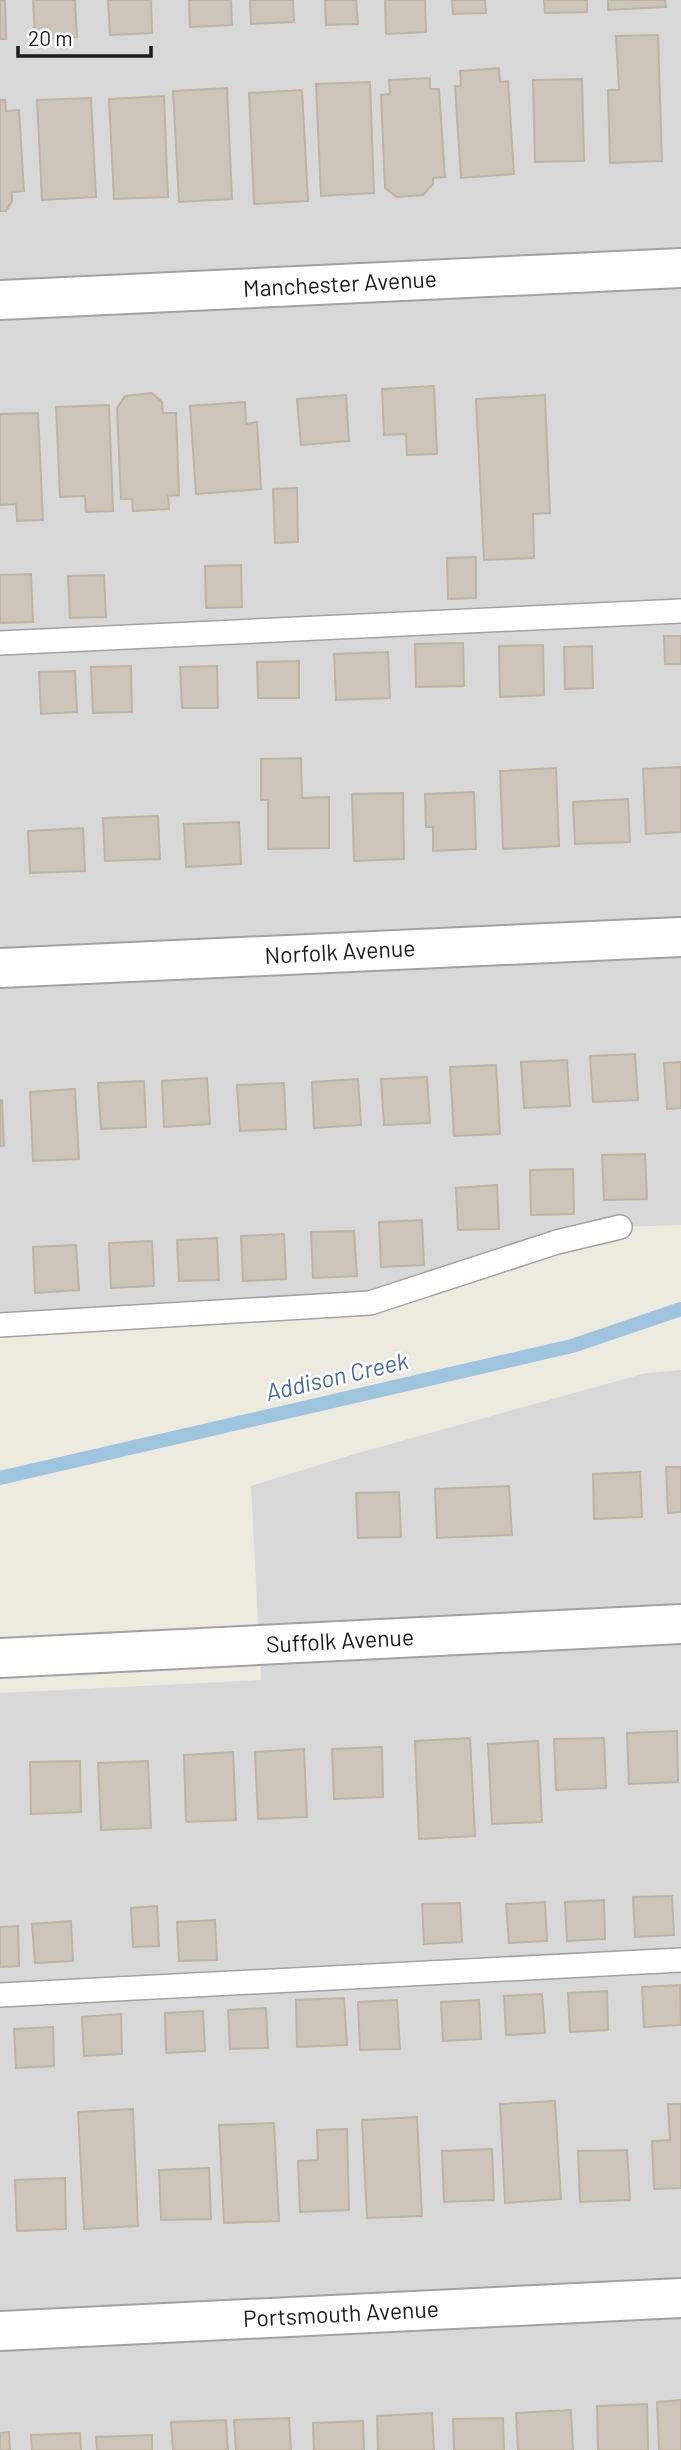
<svg xmlns="http://www.w3.org/2000/svg" width="681" height="2450" viewBox="0 0 681 2450" font-family="Barlow,sans-serif">
<style>
.residential{fill:#d9d8d8}
.lines{fill:none;stroke-linecap:round;stroke-linejoin:round}
.stream{stroke:#9ec5dd;stroke-width:14}
.building{fill:#cdc5b9;stroke:#bfb3a2;stroke-width:2}
.service-casing{stroke:#a2a2a2;stroke-width:26}
.minor-casing{stroke:#a2a2a2;stroke-width:42}
.service{stroke:#fff;stroke-width:23}
.minor{stroke:#fff;stroke-width:38}
.labels{text-anchor:middle;stroke-width:5;stroke-linejoin:round;paint-order:stroke}
.street-label{font-size:23px;fill:#1b1b1b;stroke:#fff}
.water-label{font-size:24px;font-style:italic;fill:#4569ad;stroke:#fff}
</style>
<rect width="100%" height="100%" fill="#edebe0"/>
<g class="residential">
<polygon points="0,0 681,0 681,1225 620,1227 388,1299 0,1325"/>
<polygon points="681,1370 681,2450 0,2450 0,1693 261,1680 251,1486 351,1455 646,1373"/>
</g>
<g class="lines">
<polyline class="stream" points="0,1478 572,1346 681,1309"/>
</g>
<g class="building">
<polygon points="0,0 5,0 6,39 0,39"/>
<polygon points="33,0 75,0 77,37 35,39"/>
<polygon points="108,0 151,0 152,33 110,35"/>
<polygon points="189,0 231,0 232,25 190,27"/>
<polygon points="250,0 293,0 294,22 251,24"/>
<polygon points="325,0 356,0 358,24 326,25"/>
<polygon points="385,0 425,0 426,32 386,34"/>
<polygon points="452,0 485,0 486,13 453,14"/>
<polygon points="544,0 587,0 587,12 545,13"/>
<polygon points="608,0 665,0 666,7 608,10"/>
<polygon points="658,35 662,161 610,163 608,90 619,90 616,36"/>
<polygon points="499,68 500,82 508,81 514,174 461,178 455,86 461,86 460,71"/>
<polygon points="430,78 430,89 439,89 445,177 433,178 433,184 423,195 397,197 385,188 381,95 390,94 389,80"/>
<polygon points="582,79 584,161 535,162 533,80"/>
<polygon points="370,82 374,193 321,196 316,84"/>
<polygon points="227,88 232,199 179,202 173,91"/>
<polygon points="302,90 308,201 254,204 249,93"/>
<polygon points="164,96 168,197 114,199 109,99"/>
<polygon points="91,98 96,197 42,200 37,100"/>
<polygon points="0,100 5,100 6,111 19,110 24,191 12,192 12,201 6,211 0,211"/>
<polygon points="434,386 437,454 407,455 406,434 384,435 382,389"/>
<polygon points="152,393 162,402 163,413 176,413 179,495 168,496 169,509 133,511 132,499 121,499 117,408 125,396"/>
<polygon points="346,395 349,441 301,445 297,399"/>
<polygon points="545,395 550,513 533,514 534,558 484,560 476,399"/>
<polygon points="245,402 246,424 257,422 261,489 196,494 190,406"/>
<polygon points="109,405 113,511 86,512 85,496 60,497 56,407"/>
<polygon points="38,413 43,520 17,521 16,504 0,505 0,414"/>
<polygon points="297,488 298,542 275,543 273,489"/>
<polygon points="476,557 476,598 448,599 447,558"/>
<polygon points="241,565 242,607 206,608 205,566"/>
<polygon points="31,574 33,622 0,623 0,575"/>
<polygon points="104,575 106,617 70,618 68,576"/>
<polygon points="664,636 681,636 681,664 665,664"/>
<polygon points="463,643 464,686 416,687 415,644"/>
<polygon points="543,645 544,695 500,697 499,646"/>
<polygon points="592,646 593,688 565,689 564,647"/>
<polygon points="388,652 390,698 336,700 334,654"/>
<polygon points="299,661 299,698 258,698 257,662"/>
<polygon points="131,666 132,712 93,713 91,667"/>
<polygon points="217,666 218,708 182,708 180,667"/>
<polygon points="75,671 77,712 41,714 39,672"/>
<polygon points="301,758 302,798 329,797 329,848 268,849 268,800 261,800 261,759"/>
<polygon points="681,767 681,832 646,834 643,769"/>
<polygon points="556,768 559,846 503,849 500,771"/>
<polygon points="474,792 476,849 433,851 433,827 426,827 425,794"/>
<polygon points="403,793 404,859 354,861 352,794"/>
<polygon points="628,799 630,842 575,844 573,802"/>
<polygon points="158,816 160,859 105,861 103,818"/>
<polygon points="239,822 241,864 186,867 184,824"/>
<polygon points="83,828 85,871 30,873 28,831"/>
<polygon points="635,1054 638,1100 593,1102 590,1056"/>
<polygon points="567,1060 570,1106 524,1108 521,1062"/>
<polygon points="681,1062 681,1108 667,1109 664,1063"/>
<polygon points="496,1065 500,1134 454,1136 450,1067"/>
<polygon points="427,1077 430,1123 384,1125 381,1079"/>
<polygon points="207,1078 210,1124 164,1127 162,1081"/>
<polygon points="358,1079 361,1125 314,1128 312,1082"/>
<polygon points="144,1081 146,1127 101,1129 98,1083"/>
<polygon points="284,1083 286,1129 240,1131 237,1085"/>
<polygon points="75,1089 79,1159 33,1161 30,1092"/>
<polygon points="0,1100 2,1100 4,1146 0,1146"/>
<polygon points="645,1154 647,1199 604,1200 602,1155"/>
<polygon points="573,1169 574,1214 531,1215 530,1170"/>
<polygon points="497,1185 499,1229 458,1230 456,1188"/>
<polygon points="422,1220 424,1265 381,1267 379,1222"/>
<polygon points="354,1231 357,1276 313,1278 311,1232"/>
<polygon points="284,1234 286,1279 243,1281 241,1236"/>
<polygon points="217,1238 219,1280 179,1281 177,1240"/>
<polygon points="152,1241 154,1286 111,1288 109,1243"/>
<polygon points="76,1245 79,1290 35,1293 33,1247"/>
<polygon points="666,1467 681,1467 681,1512 668,1513"/>
<polygon points="640,1472 642,1517 594,1519 593,1474"/>
<polygon points="509,1486 512,1535 437,1538 435,1489"/>
<polygon points="399,1492 401,1537 358,1538 356,1493"/>
<polygon points="677,1731 678,1782 629,1784 627,1733"/>
<polygon points="470,1738 475,1836 419,1839 415,1741"/>
<polygon points="604,1738 606,1788 556,1790 554,1739"/>
<polygon points="538,1741 542,1822 492,1824 488,1744"/>
<polygon points="382,1747 383,1797 334,1799 332,1749"/>
<polygon points="304,1749 307,1817 258,1819 255,1752"/>
<polygon points="233,1752 236,1820 186,1822 184,1755"/>
<polygon points="80,1761 81,1812 31,1814 30,1762"/>
<polygon points="148,1761 151,1828 101,1830 98,1763"/>
<polygon points="672,1896 674,1935 635,1937 633,1897"/>
<polygon points="604,1900 605,1939 567,1941 565,1902"/>
<polygon points="545,1902 547,1941 509,1943 506,1904"/>
<polygon points="460,1903 462,1942 424,1944 422,1904"/>
<polygon points="157,1906 159,1946 133,1947 131,1908"/>
<polygon points="215,1920 217,1960 179,1961 177,1922"/>
<polygon points="71,1921 73,1961 35,1963 32,1924"/>
<polygon points="18,1926 19,1966 0,1967 0,1927"/>
<polygon points="680,1985 681,2025 644,2027 642,1987"/>
<polygon points="607,1991 608,2030 570,2032 568,1993"/>
<polygon points="542,1994 545,2033 506,2035 504,1996"/>
<polygon points="344,1998 347,2045 297,2047 296,2000"/>
<polygon points="397,2000 400,2049 360,2050 358,2002"/>
<polygon points="479,2000 481,2039 443,2041 441,2002"/>
<polygon points="266,2008 268,2048 230,2049 228,2010"/>
<polygon points="203,2011 205,2051 166,2053 165,2013"/>
<polygon points="121,2014 122,2054 84,2056 82,2017"/>
<polygon points="53,2027 54,2066 16,2068 14,2029"/>
<polygon points="555,2101 561,2199 505,2203 500,2104"/>
<polygon points="668,2104 681,2104 681,2188 654,2189 652,2141 670,2140"/>
<polygon points="133,2109 138,2226 84,2229 78,2112"/>
<polygon points="417,2117 422,2216 367,2218 362,2120"/>
<polygon points="274,2123 279,2221 224,2223 219,2125"/>
<polygon points="347,2129 349,2210 300,2212 298,2161 318,2160 317,2130"/>
<polygon points="492,2149 494,2200 444,2202 442,2151"/>
<polygon points="627,2150 630,2200 580,2202 578,2151"/>
<polygon points="209,2168 211,2219 161,2220 159,2170"/>
<polygon points="65,2178 66,2229 17,2231 15,2180"/>
<polygon points="681,2400 681,2450 659,2450 657,2402"/>
<polygon points="647,2404 648,2450 598,2450 597,2406"/>
<polygon points="571,2410 573,2450 518,2450 516,2413"/>
<polygon points="432,2413 434,2450 378,2450 377,2416"/>
<polygon points="289,2418 291,2450 236,2450 234,2420"/>
<polygon points="503,2418 504,2450 454,2450 453,2419"/>
<polygon points="226,2420 228,2450 173,2450 171,2422"/>
<polygon points="363,2421 364,2450 314,2450 313,2423"/>
<polygon points="9,2432 10,2450 0,2450 0,2433"/>
<polygon points="80,2433 81,2450 32,2450 31,2435"/>
<polygon points="152,2435 152,2450 97,2450 96,2437"/>
</g>
<g class="lines">
<g class="service-casing">
<g id="service">
<polyline points="0,643 681,611"/>
<polyline points="0,1325 370,1303 557,1242 620,1227"/>
<polyline points="0,1995 681,1960"/>
</g>
</g>
<g class="minor-casing">
<g id="minor">
<polyline points="0,300 681,268"/>
<polyline points="0,968 681,937"/>
<polyline points="0,1658 681,1624"/>
<polyline points="0,2331 681,2298"/>
</g>
</g>
<use href="#service" class="service"/>
<use href="#minor" class="minor"/>
</g>
<g class="labels">
<g class="street-label">
<text transform="translate(340 284) rotate(-3)" y="8">Manchester Avenue</text>
<text transform="translate(340 952) rotate(-3)" y="8">Norfolk Avenue</text>
<text transform="translate(340 1641) rotate(-3)" y="8">Suffolk Avenue</text>
<text transform="translate(341 2314) rotate(-3)" y="8">Portsmouth Avenue</text>
</g>
<g class="water-label">
<text transform="translate(337 1377) rotate(-13)" y="8">Addison Creek</text>
</g>
</g>
<path d="M18 46v10h133v-10" fill="none" stroke="#1b1b1b" stroke-width="3.5"/>
<text x="28" y="46" font-size="21" fill="#1b1b1b" stroke="#ffffff" stroke-width="5" paint-order="stroke">20 m</text>
</svg>
